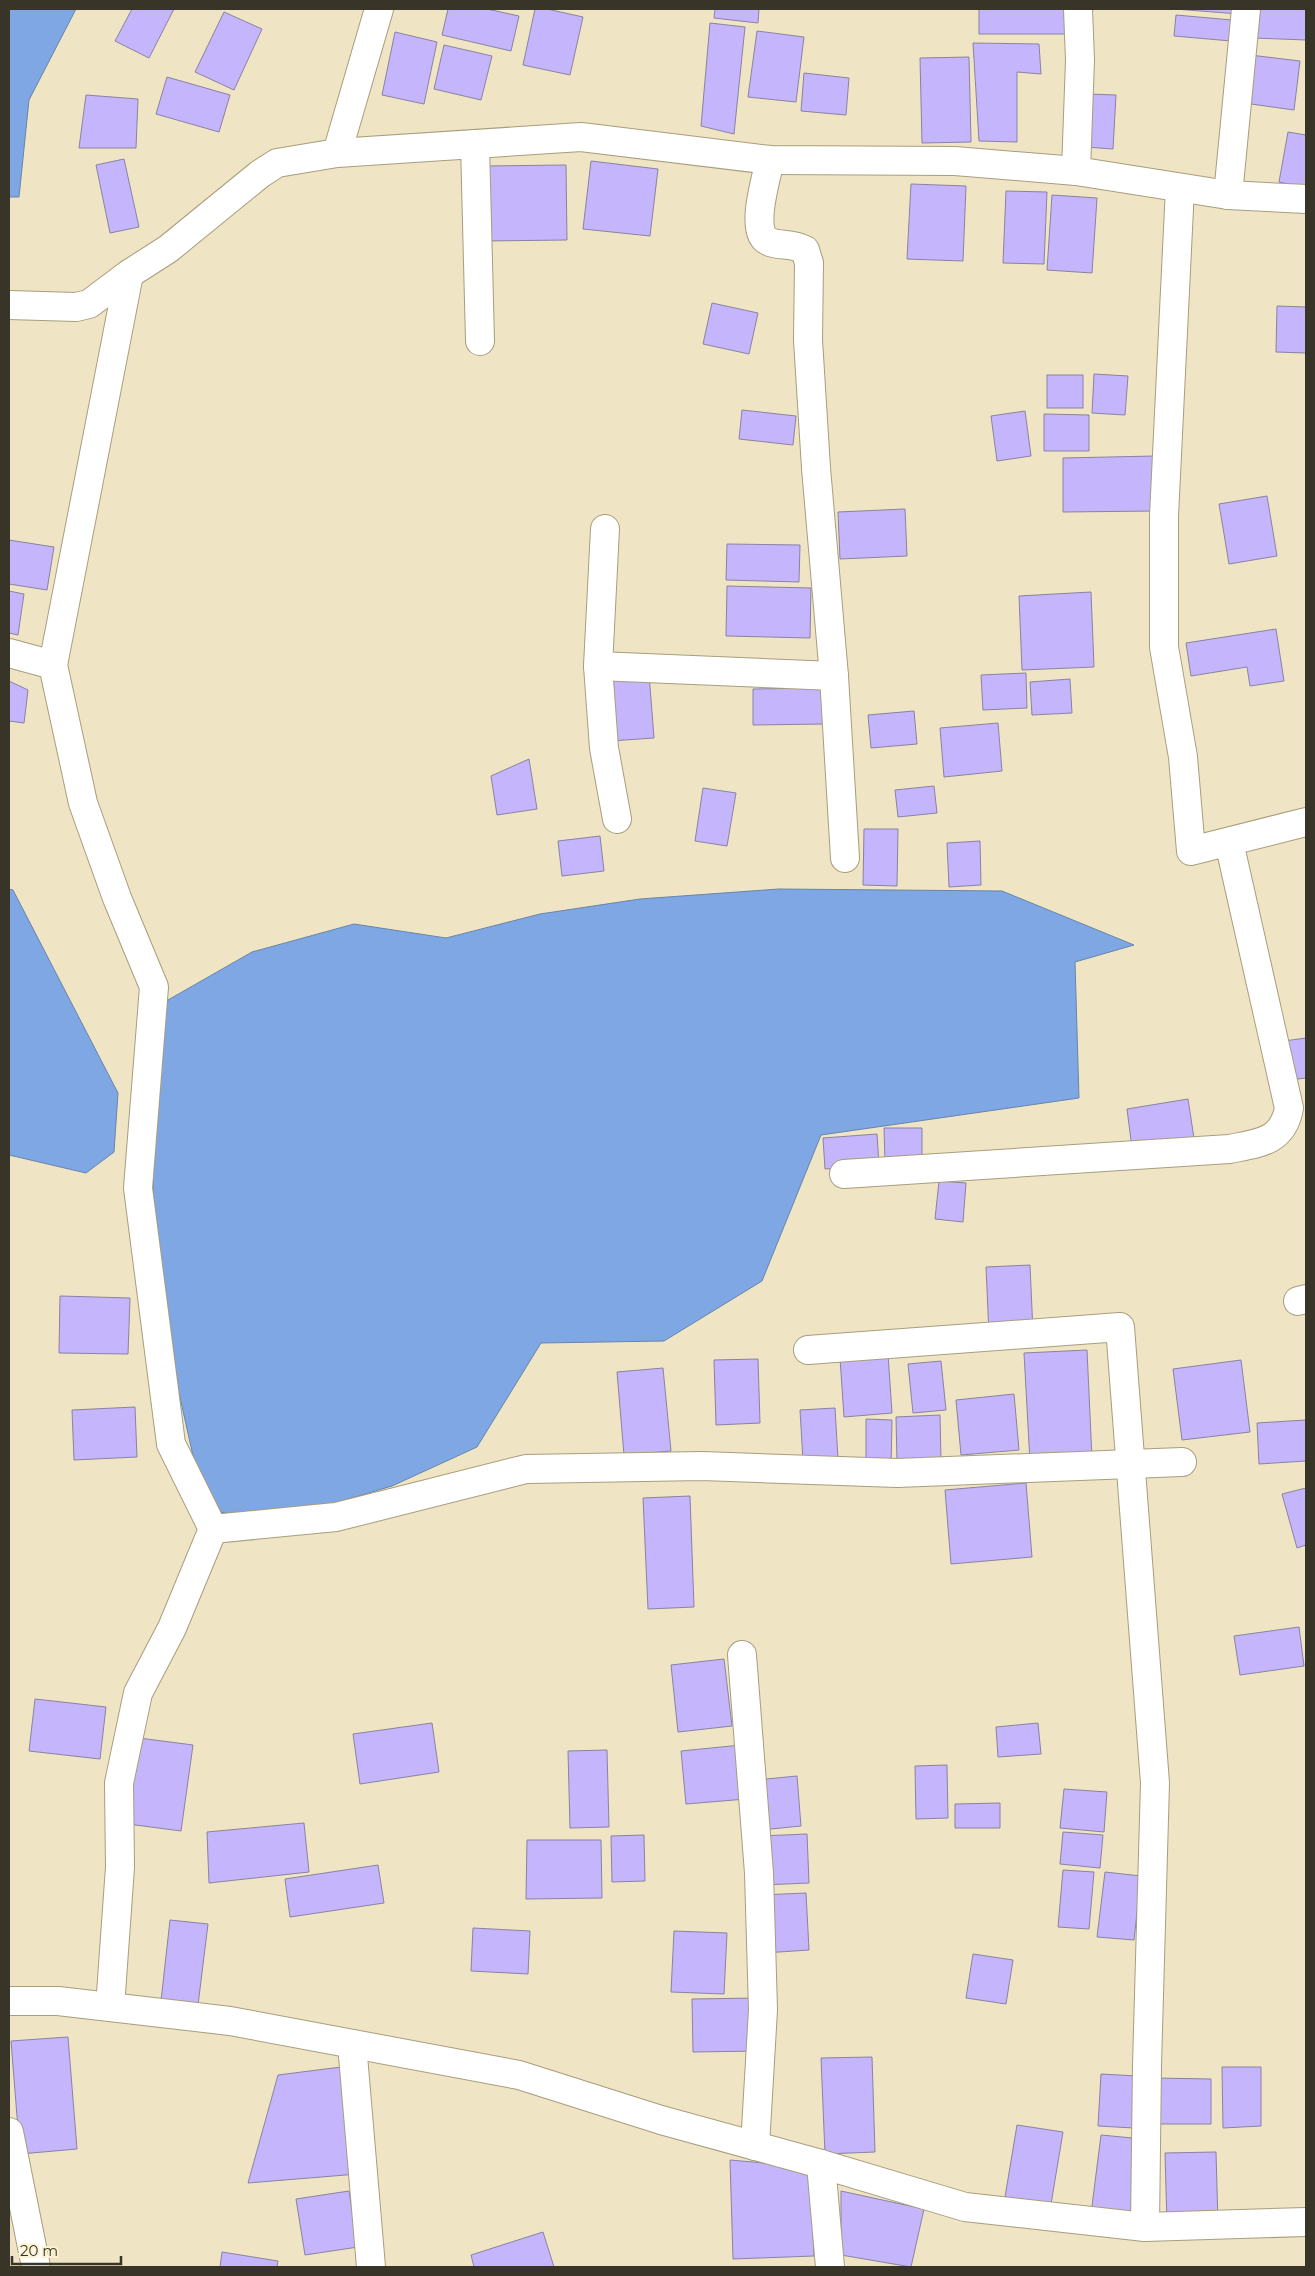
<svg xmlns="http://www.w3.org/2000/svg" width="1315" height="2276" viewBox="0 0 1315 2276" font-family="Montserrat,sans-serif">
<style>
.water{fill:#7ea7e4;stroke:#6984ab}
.building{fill:#c4b5fc;stroke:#8983a1}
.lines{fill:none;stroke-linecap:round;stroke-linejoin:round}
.minor-casing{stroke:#a89d7e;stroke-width:30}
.tertiary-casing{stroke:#a89d7e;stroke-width:30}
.minor{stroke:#fff;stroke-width:28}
.tertiary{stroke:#fff;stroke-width:28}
</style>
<rect width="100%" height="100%" fill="#efe4c3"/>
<g class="water">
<polygon points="9,9 76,9 29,100 19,197 9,197"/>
<polygon points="9,889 13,890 118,1093 114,1152 86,1173 9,1155"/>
<polygon points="779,889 1002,891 1134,945 1075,962 1079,1098 821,1135 762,1281 664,1341 541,1343 477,1447 392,1486 271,1522 205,1509 159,1304 148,1084 168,1000 252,952 354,924 446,938 540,914 640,899"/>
</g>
<g class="building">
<polygon points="132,9 174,9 149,58 115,41"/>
<polygon points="448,9 487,9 519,16 511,51 442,35"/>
<polygon points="535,9 547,9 583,17 570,75 523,65"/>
<polygon points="715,9 759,9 758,23 714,18"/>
<rect x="979" y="9" width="90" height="25"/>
<polygon points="1175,9 1239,9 1239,14"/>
<polygon points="1255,9 1306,9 1306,40 1254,38"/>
<polygon points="224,12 262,29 234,90 195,72"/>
<polygon points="1176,15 1232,20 1231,41 1174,36"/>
<polygon points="710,23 745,27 734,134 701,126"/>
<polygon points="757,31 804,37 796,102 748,97"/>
<polygon points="395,32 437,42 424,104 382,95"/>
<polygon points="973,43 1039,44 1041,74 1017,72 1017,142 979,141"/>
<polygon points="444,45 492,56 481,100 434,89"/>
<polygon points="1250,55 1300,61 1294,110 1244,103"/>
<polygon points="969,57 971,142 922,143 920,58"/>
<polygon points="804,73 849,78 846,115 801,111"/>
<polygon points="167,77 230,95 219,132 156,114"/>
<polygon points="1088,94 1116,95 1113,149 1085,147"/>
<polygon points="86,95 138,99 136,148 79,148"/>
<polygon points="1288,132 1306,135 1306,188 1279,182"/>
<polygon points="124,159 139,227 110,233 96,165"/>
<polygon points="591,161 658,169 650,236 583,229"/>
<polygon points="566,165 567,240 486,241 485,166"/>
<polygon points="911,184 966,186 963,261 907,259"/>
<polygon points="1006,191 1047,192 1044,264 1003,263"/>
<polygon points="1052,195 1097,198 1092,273 1047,270"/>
<polygon points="712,303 758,313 749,354 703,344"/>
<polygon points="1277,306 1306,307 1306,353 1276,352"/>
<polygon points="1094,374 1128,376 1125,415 1092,413"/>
<rect x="1047" y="375" width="36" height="33"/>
<polygon points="742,410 796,416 793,445 739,439"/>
<polygon points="1025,411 1031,456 997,461 991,416"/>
<polygon points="1044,414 1089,415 1089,451 1044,451"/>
<polygon points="1155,456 1156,511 1063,512 1063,458"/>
<polygon points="1267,496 1277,556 1229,564 1219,504"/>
<polygon points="905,509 907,556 840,559 838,512"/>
<polygon points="9,540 54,547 47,590 9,584"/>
<polygon points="727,544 800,545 799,582 726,580"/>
<polygon points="727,586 811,588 810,638 726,636"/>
<polygon points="9,591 24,594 18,635 9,633"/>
<polygon points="1091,592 1094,667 1022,670 1019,596"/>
<polygon points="1276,629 1284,681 1250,686 1247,667 1191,676 1186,643"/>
<polygon points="1026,673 1027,708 983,710 981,675"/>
<polygon points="649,674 654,738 610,741 605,678"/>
<polygon points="1070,679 1072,713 1032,715 1030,682"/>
<polygon points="9,681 28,690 24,723 9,721"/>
<polygon points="823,688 824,724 753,725 753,689"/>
<polygon points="914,711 917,744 871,748 868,715"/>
<polygon points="998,723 1002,771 944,777 940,728"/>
<polygon points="529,759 537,809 497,815 491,776"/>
<polygon points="934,786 937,813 898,817 895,790"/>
<polygon points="703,788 736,793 727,846 695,841"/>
<polygon points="864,829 898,829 897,886 863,885"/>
<polygon points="600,836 604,871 562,876 558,841"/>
<polygon points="980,841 981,885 949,887 947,843"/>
<polygon points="1306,1038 1306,1078 1289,1080 1284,1041"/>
<polygon points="1188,1099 1194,1138 1132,1148 1127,1109"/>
<polygon points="884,1128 922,1128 922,1162 885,1163"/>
<polygon points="877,1134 879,1165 825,1169 823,1138"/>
<polygon points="939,1181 966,1183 963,1222 935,1219"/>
<polygon points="1030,1265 1033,1332 989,1334 986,1267"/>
<polygon points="60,1296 130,1298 128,1354 59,1353"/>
<polygon points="1087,1350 1092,1459 1030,1462 1024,1353"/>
<polygon points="888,1354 892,1413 844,1417 840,1358"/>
<polygon points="758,1359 760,1423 716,1425 714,1360"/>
<polygon points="1241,1360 1250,1432 1182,1440 1173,1369"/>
<polygon points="941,1361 946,1410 913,1413 908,1364"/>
<polygon points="663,1368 671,1451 624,1455 617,1372"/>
<polygon points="1014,1394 1019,1450 961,1455 956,1400"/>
<polygon points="135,1407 137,1457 74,1460 72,1410"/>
<polygon points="835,1408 838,1459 803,1461 800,1410"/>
<polygon points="940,1415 941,1461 897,1462 896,1417"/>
<polygon points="866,1419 892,1420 891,1467 866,1468"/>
<polygon points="1306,1420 1306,1461 1259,1464 1257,1423"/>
<polygon points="1026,1483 1032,1557 951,1564 945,1490"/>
<polygon points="1306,1488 1306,1545 1297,1548 1282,1494"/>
<polygon points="690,1496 694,1607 648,1609 643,1498"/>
<polygon points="1299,1627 1304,1666 1240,1675 1234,1636"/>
<polygon points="724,1659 732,1726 678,1732 671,1665"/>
<polygon points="35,1699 106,1707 100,1759 29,1751"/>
<polygon points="432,1723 439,1772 360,1784 353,1734"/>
<polygon points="1038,1723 1041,1754 998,1757 996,1727"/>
<polygon points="139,1738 193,1745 181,1831 128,1824"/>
<polygon points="741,1745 746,1799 686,1804 681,1751"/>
<polygon points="607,1750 609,1827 570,1828 568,1751"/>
<polygon points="947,1765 948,1818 916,1819 915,1766"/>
<polygon points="797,1776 801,1826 761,1830 756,1780"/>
<polygon points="1064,1789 1107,1792 1104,1832 1060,1828"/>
<polygon points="1000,1803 1000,1828 955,1828 955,1804"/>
<polygon points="304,1823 309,1872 209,1883 207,1832"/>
<polygon points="1063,1832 1103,1835 1100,1868 1060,1864"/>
<polygon points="807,1834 809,1883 762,1885 760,1836"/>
<polygon points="644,1835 645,1881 612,1882 611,1836"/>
<polygon points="527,1840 601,1840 602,1898 526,1899"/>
<polygon points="378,1865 384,1903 290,1917 285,1879"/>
<polygon points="1063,1870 1094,1872 1089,1929 1058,1927"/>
<polygon points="1105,1872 1141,1876 1134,1940 1097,1937"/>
<polygon points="806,1893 809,1950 764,1953 761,1895"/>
<polygon points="170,1920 208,1924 198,2005 161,2001"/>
<polygon points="473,1928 530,1931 528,1974 471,1971"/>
<polygon points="674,1931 727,1933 724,1994 671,1992"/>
<polygon points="973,1954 1013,1960 1006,2004 966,1998"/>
<polygon points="758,1998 758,2051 693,2052 692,1999"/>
<polygon points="68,2037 77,2149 20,2154 11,2041"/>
<polygon points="872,2057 875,2152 825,2154 821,2058"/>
<polygon points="349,2066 358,2174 248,2183 278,2075"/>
<polygon points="1222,2067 1261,2067 1261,2126 1223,2128"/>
<polygon points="1101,2074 1137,2076 1134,2128 1098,2126"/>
<polygon points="1154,2078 1211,2079 1211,2124 1154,2124"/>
<polygon points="1017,2125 1063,2132 1051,2204 1005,2197"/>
<polygon points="1101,2135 1143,2139 1133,2219 1091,2214"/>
<polygon points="1216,2152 1218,2223 1167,2225 1165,2153"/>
<polygon points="730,2160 810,2167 814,2256 733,2259"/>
<polygon points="349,2191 358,2247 305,2255 296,2199"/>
<polygon points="841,2191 924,2209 911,2267 841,2255"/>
<polygon points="543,2232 554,2267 474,2267 471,2255"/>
<polygon points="222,2252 278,2261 277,2267 220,2267"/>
</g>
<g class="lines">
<g class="minor-casing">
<g id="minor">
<polyline points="475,144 480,341"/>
<polyline points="337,153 581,137 770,160 955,161 1076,171 1228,195 1306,199"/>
<path d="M 770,160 C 767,176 749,232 768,241 C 778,247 791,242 805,250 L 809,263 L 808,340 L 816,468 L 834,676 L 845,858"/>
<polyline points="1076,171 1080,60 1078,9"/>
<polyline points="1180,188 1164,516 1164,647 1183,757 1191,851 1306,822"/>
<polyline points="1228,195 1246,9"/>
<polyline points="605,529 598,666 604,748 617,819"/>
<polyline points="9,653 53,665 83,803 117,898 154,987 138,1188 171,1444 213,1529 336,1517 526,1469 702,1466 897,1473 1182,1462"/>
<polyline points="53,665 129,274"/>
<polyline points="598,666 834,676"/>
<path d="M 844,1174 L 1229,1149 C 1259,1143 1283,1142 1289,1108 L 1229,842"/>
<polyline points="1298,1301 1306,1299"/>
<polyline points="808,1350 1120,1327 1155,1783 1147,2065 1145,2227"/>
<polyline points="742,1655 759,1873 763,2010 755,2146"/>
<polyline points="110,2007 120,1867 119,1783 138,1693 172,1628 213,1529"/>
<polyline points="352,2044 371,2267"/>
<polyline points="9,2132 36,2267"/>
<polyline points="821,2164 830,2267"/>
</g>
</g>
<g class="tertiary-casing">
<g id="tertiary">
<polyline points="9,305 76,307 89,304 129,274 168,249 260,174 277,163 337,153 379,9"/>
<polyline points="9,2001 58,2001 230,2021 519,2075 661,2120 821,2164 965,2207 1145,2227 1306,2222"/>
</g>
</g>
<use href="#minor" class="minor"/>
<use href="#tertiary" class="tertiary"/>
</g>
<rect width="1315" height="2276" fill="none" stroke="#383427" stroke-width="20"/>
<path d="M12 2256v8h109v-8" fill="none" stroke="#383427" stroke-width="2.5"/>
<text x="20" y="2256" font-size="15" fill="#383427" stroke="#fcf1d0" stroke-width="4" paint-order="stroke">20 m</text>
</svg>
